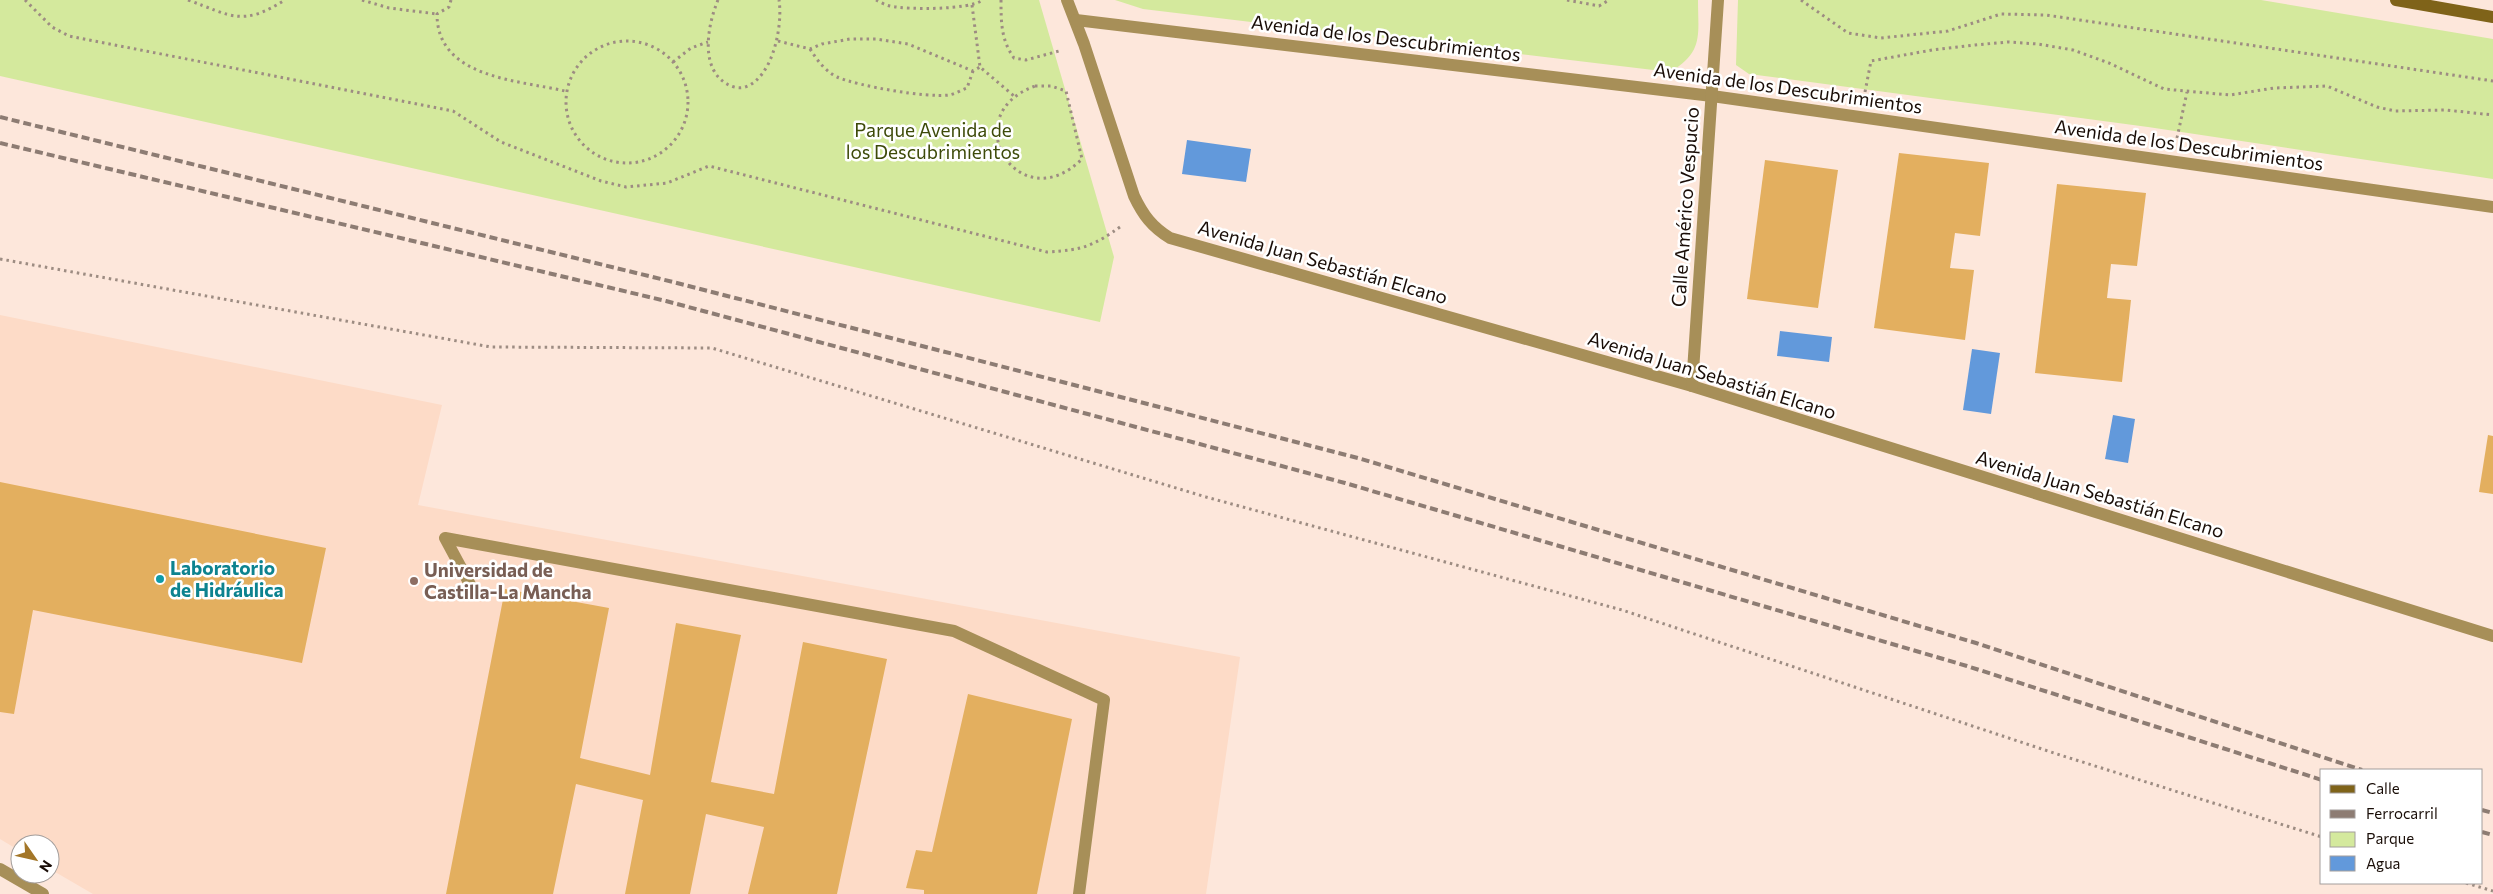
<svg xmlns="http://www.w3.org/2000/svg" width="2493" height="894" viewBox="0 0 2493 894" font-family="Commissioner,sans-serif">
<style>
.built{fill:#fddbc7}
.green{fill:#d4e99d}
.water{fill:#6299db}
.building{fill:#e3af5f}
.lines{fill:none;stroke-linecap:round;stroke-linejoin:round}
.path{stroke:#9d8c82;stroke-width:3;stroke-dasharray:2.5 4;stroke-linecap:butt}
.street{stroke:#a78f58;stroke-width:12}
.secondary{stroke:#7f6319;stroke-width:12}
.rail{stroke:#8d7c73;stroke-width:4;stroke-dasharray:8 4;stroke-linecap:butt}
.culture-dot{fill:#0f9aa8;stroke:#fff;stroke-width:2}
.education-dot{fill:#8d6e63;stroke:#fff;stroke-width:2}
.labels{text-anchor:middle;stroke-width:5;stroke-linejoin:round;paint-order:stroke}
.street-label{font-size:19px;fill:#190d07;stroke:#fff}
.park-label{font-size:19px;fill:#3d4a08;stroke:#fff}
.culture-label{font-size:19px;font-weight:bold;fill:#0d838f;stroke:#fff;text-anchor:start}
.education-label{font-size:19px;font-weight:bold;fill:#785e54;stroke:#fff;text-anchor:start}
</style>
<rect width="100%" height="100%" fill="#fde7db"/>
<polygon class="built" points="0,315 442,405 418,505 1240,657 1206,894 93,894 50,869 50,844 20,844 20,851 0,839"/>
<g class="green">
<polygon points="0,0 1039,0 1114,257 1100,322 0,76"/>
<path d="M 1115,0 L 1698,0 C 1698,35 1704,52 1670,72 L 1143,9 Z"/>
<polygon points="1738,0 2261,0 2493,39 2493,179 2148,127 1749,74 1736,65"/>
</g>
<g class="water">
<polygon points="1187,140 1251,149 1246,182 1182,174"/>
<polygon points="1780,331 1832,337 1829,362 1777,356"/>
<polygon points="1972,349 2000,353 1991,414 1963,410"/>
<polygon points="2113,415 2135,419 2128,463 2105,459"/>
</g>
<g class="building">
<polygon points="1899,153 1989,163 1980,236 1955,233 1950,268 1974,270 1965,340 1874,328"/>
<polygon points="1765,160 1838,170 1818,308 1747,299"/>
<polygon points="2057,184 2146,193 2137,266 2111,264 2107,298 2131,300 2122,382 2035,373"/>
<polygon points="2488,435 2493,436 2493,494 2479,492"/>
<polygon points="0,482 326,548 302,663 33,610 14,714 0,712"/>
<polygon points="505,589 609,608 580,758 650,775 676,623 741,635 711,782 774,794 803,642 887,659 837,894 748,894 764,827 706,814 690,894 625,894 643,800 576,784 553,894 446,894"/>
<polygon points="968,694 1072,719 1037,894 924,894 924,890 906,888 916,850 932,852"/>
</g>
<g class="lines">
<g class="path">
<path d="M 25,0 L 52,27 L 69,36 L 453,111 L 501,142 L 601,181 L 626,187 L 667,183 L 709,166 L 1047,252 C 1084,250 1093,246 1123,225"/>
<path d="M 188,0 C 232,16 242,27 285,0"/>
<polyline points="362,0 389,8 437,14"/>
<path d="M 451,0 L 449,7 L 437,14 C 437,78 517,80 565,91"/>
<path d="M 718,0 C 708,24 699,68 727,84 C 732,87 739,89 745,87 C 773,78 783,25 779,0"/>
<path d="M 876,0 C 880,2 885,5 890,6 C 908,10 969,10 983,0"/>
<path d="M 1001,0 C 1001,22 1001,40 1014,58 L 1026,60 L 1059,51"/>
<polyline points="1567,0 1599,6 1609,0"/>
<polyline points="1801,0 1848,33 1881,38 1948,31 2001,14 2046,15 2493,81"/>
<polyline points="972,5 980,67 1014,96"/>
<circle cx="627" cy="102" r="61"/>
<polyline points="778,41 810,49 822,44 850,39 876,39 908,44 973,71 980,67"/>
<path d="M 810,49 C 817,60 825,71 837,77 C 858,86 926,98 949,95 C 955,94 961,90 967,88 L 973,71"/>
<polyline points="673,62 691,48 708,42"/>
<path d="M 1035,86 L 1051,86 L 1066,91 L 1082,159 C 1020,221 953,116 1035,86 Z"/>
<polyline points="1865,92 1871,61 1932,50 1975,45 2008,42 2038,44 2073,50 2109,63 2164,89 2230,95 2274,88 2327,86 2377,107 2395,111 2446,110 2493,115"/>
<polyline points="2177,138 2187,92"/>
<polyline points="0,259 491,347 712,348 1206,497 1622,610 2060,755 2322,837"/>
<polyline points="2466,883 2493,891"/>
</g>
<g class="street">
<path d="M 1067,0 L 1084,44 L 1134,196 C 1143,215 1152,227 1170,238 L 1692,386 L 2493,636"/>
<polyline points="1076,20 1712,96 2493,207"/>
<polyline points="1692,386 1718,0"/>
<polyline points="473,590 445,538 954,631 1104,700 1079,894"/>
<polyline points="0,869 43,894"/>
</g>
<polyline class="secondary" points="2396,0 2493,17"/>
<g class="rail">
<polyline points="0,117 673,282 1358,458 1976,643 2362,770"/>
<polyline points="0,143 666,301 1345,483 1967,666 2322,780"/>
<polyline points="2482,810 2493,813"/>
<polyline points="2482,832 2493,835"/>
</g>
</g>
<circle class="culture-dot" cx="160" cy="579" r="5"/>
<circle class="education-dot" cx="414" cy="581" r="5"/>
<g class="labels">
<g class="street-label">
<text transform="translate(1386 38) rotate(7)" y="7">Avenida de los Descubrimientos</text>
<text transform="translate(1788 88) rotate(8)" y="7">Avenida de los Descubrimientos</text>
<text transform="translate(2189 145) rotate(8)" y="7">Avenida de los Descubrimientos</text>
<text transform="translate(1685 207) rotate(-86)" y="7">Calle Américo Vespucio</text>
<text transform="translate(1323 262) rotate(16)" y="7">Avenida Juan Sebastián Elcano</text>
<text transform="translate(1712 375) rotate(17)" y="7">Avenida Juan Sebastián Elcano</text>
<text transform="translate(2100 494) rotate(17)" y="7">Avenida Juan Sebastián Elcano</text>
</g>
<g class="park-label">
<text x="933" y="137">Parque Avenida de<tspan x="933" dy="22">los Descubrimientos</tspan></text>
</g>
<g class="culture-label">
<text x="170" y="575">Laboratorio<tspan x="170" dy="22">de Hidráulica</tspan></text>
</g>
<g class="education-label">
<text x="424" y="577">Universidad de<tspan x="424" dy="22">Castilla-La Mancha</tspan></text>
</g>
</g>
<rect x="2320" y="769" width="162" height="115" fill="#ffffff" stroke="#a39e9c"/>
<rect x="2330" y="785" width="25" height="8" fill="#7f6319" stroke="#a39e9c"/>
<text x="2366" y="794" font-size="15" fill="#190d07">Calle</text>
<rect x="2330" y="810" width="25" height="8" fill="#8d7c73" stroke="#a39e9c"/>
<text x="2366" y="819" font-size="15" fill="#190d07">Ferrocarril</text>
<rect x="2330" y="832" width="25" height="15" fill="#d4e99d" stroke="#a39e9c"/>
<text x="2366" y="844" font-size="15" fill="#190d07">Parque</text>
<rect x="2330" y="856" width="25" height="15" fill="#6299db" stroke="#a39e9c"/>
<text x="2366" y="869" font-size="15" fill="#190d07">Agua</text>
<g transform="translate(35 859) rotate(124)"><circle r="24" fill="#ffffff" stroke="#a39e9c"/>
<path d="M0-4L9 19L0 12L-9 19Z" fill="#a37628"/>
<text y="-8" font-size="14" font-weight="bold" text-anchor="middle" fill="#190d07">N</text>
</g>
</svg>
